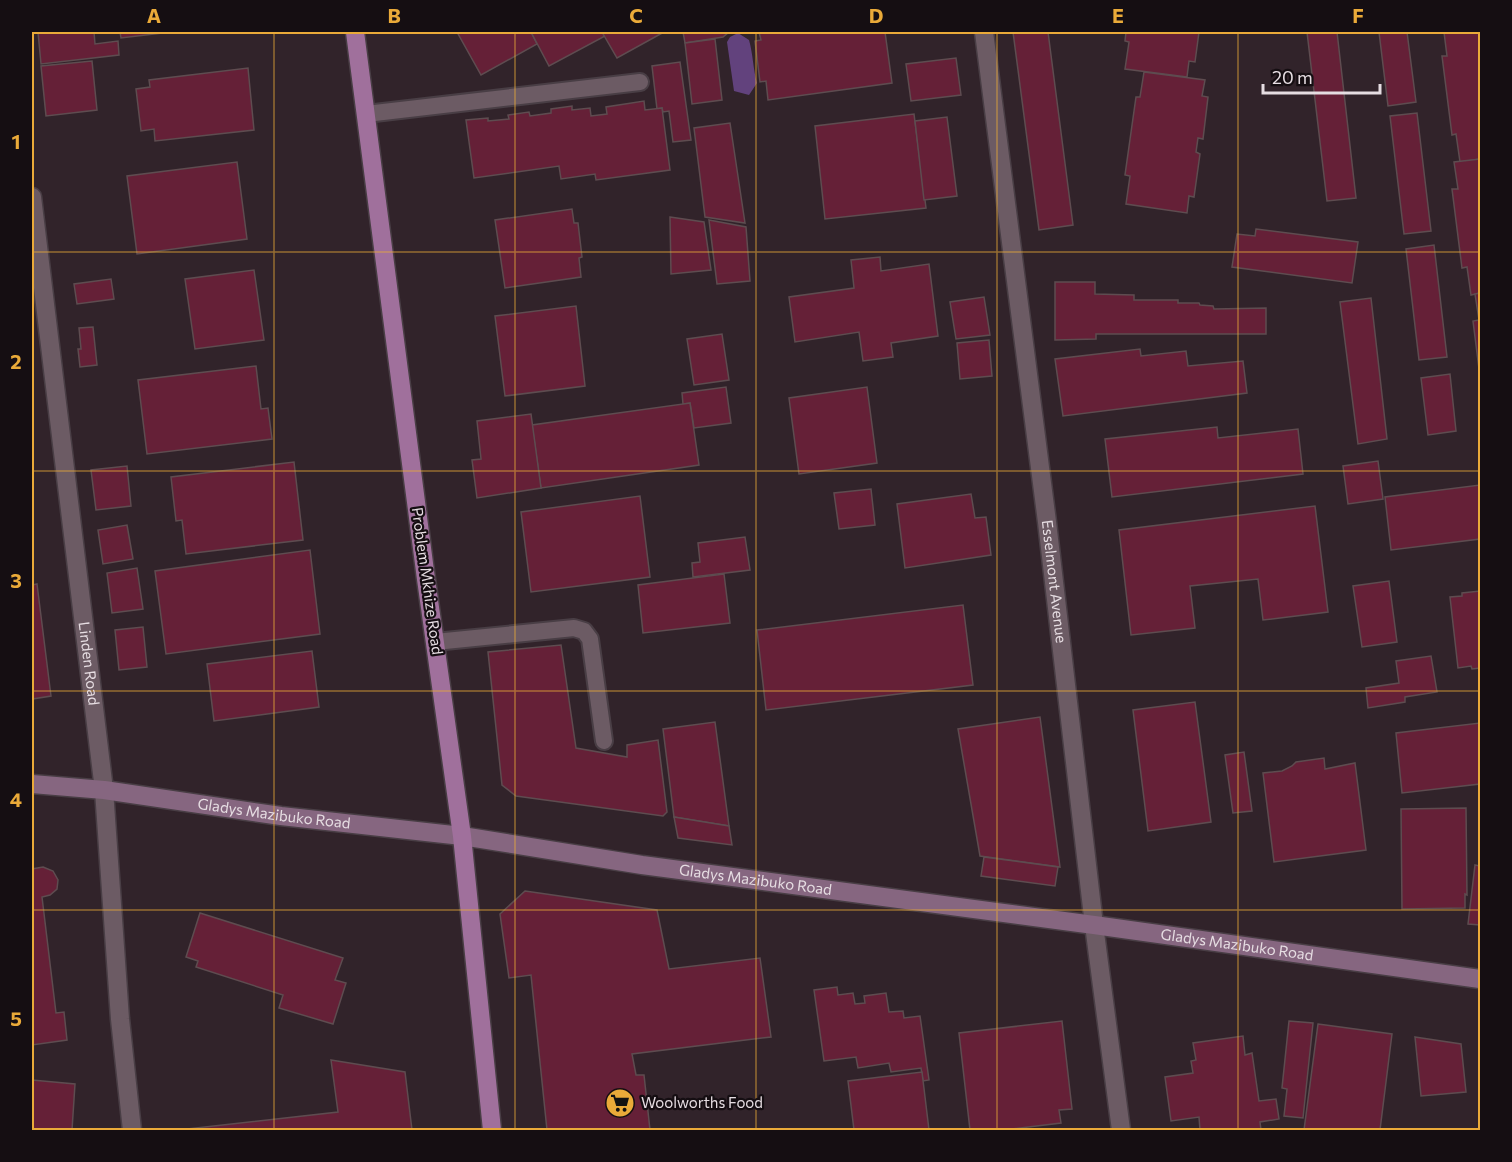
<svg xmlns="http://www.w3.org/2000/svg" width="1512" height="1162" viewBox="0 0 1512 1162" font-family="Commissioner,sans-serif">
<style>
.water{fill:#62427d}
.building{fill:#652037;stroke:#5e4c50;stroke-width:1.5}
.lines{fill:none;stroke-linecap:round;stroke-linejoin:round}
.lane-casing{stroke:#493e45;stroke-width:20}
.street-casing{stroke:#493e45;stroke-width:21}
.secondary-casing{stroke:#493e45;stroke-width:21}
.primary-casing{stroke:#493e45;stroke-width:21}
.lane{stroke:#6c5b64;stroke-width:16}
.street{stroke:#6c5b64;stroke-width:18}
.secondary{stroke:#866680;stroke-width:18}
.primary{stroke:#a0709c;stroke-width:18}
.grid{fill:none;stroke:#eaaa39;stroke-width:1.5;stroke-opacity:0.55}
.labels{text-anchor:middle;stroke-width:4.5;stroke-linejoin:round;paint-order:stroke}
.street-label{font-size:15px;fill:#e6dde2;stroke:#150e12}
.poi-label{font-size:15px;fill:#e6dde2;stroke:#150e12;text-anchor:start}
.neatline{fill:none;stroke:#eaaa39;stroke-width:2}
.grid-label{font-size:20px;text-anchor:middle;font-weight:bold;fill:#eaaa39}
</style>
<rect width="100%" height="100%" fill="#31232a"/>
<path class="water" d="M 738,33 L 749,40 C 753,54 753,69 757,83 L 749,95 L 734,91 L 727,42 L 730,37 Z"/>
<g class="building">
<polygon points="38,32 94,32 95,44 118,41 119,55 41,64"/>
<polygon points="120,32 171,32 121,38"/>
<polygon points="457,32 531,32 537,44 481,75"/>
<polygon points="531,32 602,32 605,36 549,66"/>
<polygon points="602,32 664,32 617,58"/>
<polygon points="683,32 729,32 723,37 685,43"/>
<polygon points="759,32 885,32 892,83 768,100 766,81 760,82 755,41 761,40"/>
<polygon points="1013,32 1048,32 1073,225 1039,230"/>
<polygon points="1126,32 1199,32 1195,62 1189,61 1187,77 1125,69 1129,42 1125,41"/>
<polygon points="1307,32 1337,32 1356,198 1327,201"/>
<polygon points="1379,32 1407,32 1416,102 1388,106"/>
<polygon points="1444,32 1480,32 1480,159 1460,162 1456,134 1452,135 1442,56 1447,56"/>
<polygon points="715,39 722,100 692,104 685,43"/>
<polygon points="956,58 961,95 911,101 906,64"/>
<polygon points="92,61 97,110 46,116 41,66"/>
<polygon points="680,62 691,140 673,142 669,111 663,112 662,108 657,109 652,66"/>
<polygon points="248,68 254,130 155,141 154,129 141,131 136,89 150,87 149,80"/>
<polygon points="1144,72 1205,80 1202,96 1208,97 1203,139 1198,138 1196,152 1200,154 1194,197 1189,196 1187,213 1126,204 1130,176 1125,175 1136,97 1140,97"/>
<polygon points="644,101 645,110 662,108 670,170 596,180 595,174 561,179 559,166 474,178 466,120 488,118 488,121 509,119 508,115 529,112 530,116 551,113 551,109 572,106 572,110 590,108 591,116 607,114 606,107"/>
<polygon points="1417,113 1431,231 1404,234 1390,116"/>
<polygon points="914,114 926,208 825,219 815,126"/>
<polygon points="947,117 957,196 924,200 915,121"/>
<polygon points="730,123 745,223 705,217 694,128"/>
<polygon points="1480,159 1480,293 1471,295 1467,267 1462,268 1452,189 1458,189 1454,162"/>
<polygon points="237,162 247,239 137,254 127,176"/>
<polygon points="572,209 574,223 578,223 582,257 579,258 581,277 505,288 495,220"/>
<polygon points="670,217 704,222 711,270 671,274"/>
<polygon points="709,220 746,227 750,281 717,284"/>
<polygon points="1256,229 1358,242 1352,283 1232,267 1237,234 1255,236"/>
<polygon points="1434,245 1447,357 1419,360 1406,249"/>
<polygon points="880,257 881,271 929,264 938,336 891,343 893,357 863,361 859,332 795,342 789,297 854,288 851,260"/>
<polygon points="254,270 264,340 195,349 185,279"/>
<polygon points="111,279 114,299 77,304 74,284"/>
<polygon points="1055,282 1095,282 1095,294 1134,295 1134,300 1178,300 1178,303 1199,303 1200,305 1213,306 1214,309 1266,308 1266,334 1096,334 1096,339 1055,340"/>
<polygon points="1480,293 1480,377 1473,321 1479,320 1475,294"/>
<polygon points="984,297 990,335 956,339 950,302"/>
<polygon points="1371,298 1387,439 1358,444 1340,302"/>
<polygon points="576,306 585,386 505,396 495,316"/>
<polygon points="93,327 97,365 80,367 78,349 81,349 79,328"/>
<polygon points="722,334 729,380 694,385 687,339"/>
<polygon points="989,340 992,376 960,379 957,343"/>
<polygon points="1140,349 1141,356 1186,351 1188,366 1243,361 1247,393 1063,416 1055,359"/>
<polygon points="256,366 261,409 268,408 272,439 147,454 138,380"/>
<polygon points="1450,374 1456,431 1428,435 1421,378"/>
<polygon points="726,387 731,423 694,428 690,403 683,404 682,393"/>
<polygon points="867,387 877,463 799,474 789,398"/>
<polygon points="690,403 699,465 541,488 532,425"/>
<polygon points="531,414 541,488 477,498 472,460 481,459 477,421"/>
<polygon points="1217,427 1218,438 1298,429 1303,474 1112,497 1105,439"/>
<polygon points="1378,461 1383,499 1348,504 1343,466"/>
<polygon points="294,462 303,540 186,554 182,520 176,521 171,477"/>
<polygon points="127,466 131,506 96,510 91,470"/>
<polygon points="1480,485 1480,539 1391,550 1385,497"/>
<polygon points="871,489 875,525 839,529 834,493"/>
<polygon points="971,494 975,518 986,517 991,555 905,568 897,504"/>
<polygon points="640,496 650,577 531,592 521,512"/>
<polygon points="1315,506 1328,612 1263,620 1258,579 1190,586 1195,628 1131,635 1119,530"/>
<polygon points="127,525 133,559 103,564 98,530"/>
<polygon points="745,537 750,570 693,577 692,563 700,562 698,543"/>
<polygon points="310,550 320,634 166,654 155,571"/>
<polygon points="137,568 143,609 112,613 107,573"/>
<polygon points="724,574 730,623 643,633 638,585"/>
<polygon points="1389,581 1397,642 1362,647 1353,586"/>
<polygon points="37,584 51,696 32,699 32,585"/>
<polygon points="1480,591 1480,668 1472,669 1471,666 1458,668 1450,597 1462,596 1462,593"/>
<polygon points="963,605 973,685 766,710 757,630"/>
<polygon points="143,627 147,667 119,670 115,630"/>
<polygon points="561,645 576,748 627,757 627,745 658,740 667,812 663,816 516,796 502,785 488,652"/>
<polygon points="312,651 319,707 214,721 207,664"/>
<polygon points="1431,656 1437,692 1405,697 1405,702 1368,708 1366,688 1399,683 1396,661"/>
<polygon points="1195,702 1211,822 1148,831 1133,710"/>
<polygon points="1040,717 1060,867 980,856 958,729"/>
<polygon points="715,722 729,826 674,817 663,729"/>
<polygon points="1480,723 1480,784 1402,793 1396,733"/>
<polygon points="1244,752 1252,811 1233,813 1225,755"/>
<polygon points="1324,758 1325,769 1355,763 1366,850 1274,862 1263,773 1282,771 1292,766 1296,762"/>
<polygon points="1466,808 1467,895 1465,894 1465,908 1402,909 1401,809"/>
<polygon points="674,817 729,826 732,845 678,838"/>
<polygon points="984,857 1058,867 1055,886 981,876"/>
<polygon points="1475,865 1480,866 1480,925 1468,924"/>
<polygon points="43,867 53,871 58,880 57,889 50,895 42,897 56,1013 64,1012 67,1040 32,1045 32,869"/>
<polygon points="525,891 657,910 669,969 760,958 771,1037 632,1054 636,1075 644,1075 650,1130 547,1130 531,975 509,978 500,914"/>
<polygon points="200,913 343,958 335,980 346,983 333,1024 279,1008 283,995 196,967 198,961 186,957"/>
<polygon points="837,987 838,995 853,993 855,1004 865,1003 864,996 886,993 889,1012 903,1011 904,1018 920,1016 929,1080 923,1081 921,1068 891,1072 889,1063 858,1068 856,1057 824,1061 814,990"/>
<polygon points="1062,1021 1072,1109 1059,1110 1061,1123 1003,1130 970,1130 959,1033"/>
<polygon points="1289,1021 1313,1023 1303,1118 1284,1116 1287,1089 1282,1088"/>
<polygon points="1318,1024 1392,1034 1380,1130 1304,1130"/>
<polygon points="1243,1036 1245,1055 1252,1053 1259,1101 1276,1099 1279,1119 1260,1122 1261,1130 1200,1130 1199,1117 1171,1121 1165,1077 1193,1073 1191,1061 1196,1060 1193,1043"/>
<polygon points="1415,1037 1461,1044 1466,1092 1421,1096"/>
<polygon points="331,1060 405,1072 412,1130 178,1130 338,1112"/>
<polygon points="922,1072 929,1130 854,1130 848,1081"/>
<polygon points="32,1080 75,1084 72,1130 32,1130"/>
</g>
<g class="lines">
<g class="lane-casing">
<g id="lane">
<polyline points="366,114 640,82"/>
<polyline points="435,642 574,628 584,631 590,639 604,741"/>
</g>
</g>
<g class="street-casing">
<g id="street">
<path id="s1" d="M 984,32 L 1047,522 L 1094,925 L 1121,1130"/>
<path id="s2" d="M 32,197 L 104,790 L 120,1019 L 132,1130"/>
</g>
</g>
<g class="secondary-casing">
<g id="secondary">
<path id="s3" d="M 32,784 L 104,790 L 281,816 L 462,836 L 642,865 L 1094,925 L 1480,979"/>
</g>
</g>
<g class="primary-casing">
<polyline id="primary" points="355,32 426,579 462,836 492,1130"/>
</g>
<use href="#lane" class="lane"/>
<use href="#street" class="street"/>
<use href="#secondary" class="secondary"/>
<use href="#primary" class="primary"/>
</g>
<path class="grid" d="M 274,32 L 274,1130M 515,32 L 515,1130M 756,32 L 756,1130M 997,32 L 997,1130M 1238,32 L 1238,1130M 32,252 L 1480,252M 32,471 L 1480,471M 32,691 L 1480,691M 32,910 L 1480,910"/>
<defs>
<g id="supermarket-disc" transform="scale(1.5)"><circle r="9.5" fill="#eaaa39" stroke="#150e12"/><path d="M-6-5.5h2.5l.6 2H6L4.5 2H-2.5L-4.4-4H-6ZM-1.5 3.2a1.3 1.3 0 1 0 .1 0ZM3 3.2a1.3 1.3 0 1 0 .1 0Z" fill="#111"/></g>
</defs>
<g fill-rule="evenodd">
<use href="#supermarket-disc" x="620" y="1103"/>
</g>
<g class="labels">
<g class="street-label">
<text transform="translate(427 581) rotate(82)" y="5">Problem Mkhize Road</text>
<text dy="5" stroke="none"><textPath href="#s1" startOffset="554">Esselmont Avenue</textPath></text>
<text dy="5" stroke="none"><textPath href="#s2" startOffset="470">Linden Road</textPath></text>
<text dy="5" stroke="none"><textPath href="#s3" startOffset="244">Gladys Mazibuko Road</textPath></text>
<text dy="5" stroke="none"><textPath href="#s3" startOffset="730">Gladys Mazibuko Road</textPath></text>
<text dy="5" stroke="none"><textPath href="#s3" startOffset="1216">Gladys Mazibuko Road</textPath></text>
</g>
<g class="poi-label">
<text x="641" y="1108">Woolworths Food</text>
</g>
</g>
<rect width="1512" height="1162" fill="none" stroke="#150e12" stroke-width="66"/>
<path d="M1263 84v9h117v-9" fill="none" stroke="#e6dde2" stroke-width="3"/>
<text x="1272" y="84" font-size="18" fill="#e6dde2" stroke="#150e12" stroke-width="4.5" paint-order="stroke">20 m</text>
<rect x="33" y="33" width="1446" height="1096" class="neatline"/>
<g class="grid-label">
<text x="154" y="23">A</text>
<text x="394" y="23">B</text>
<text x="636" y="23">C</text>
<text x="876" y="23">D</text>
<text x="1118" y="23">E</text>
<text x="1358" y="23">F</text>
<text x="16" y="149">1</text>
<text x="16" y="369">2</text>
<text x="16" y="588">3</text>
<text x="16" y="807">4</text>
<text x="16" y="1026">5</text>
</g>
</svg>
